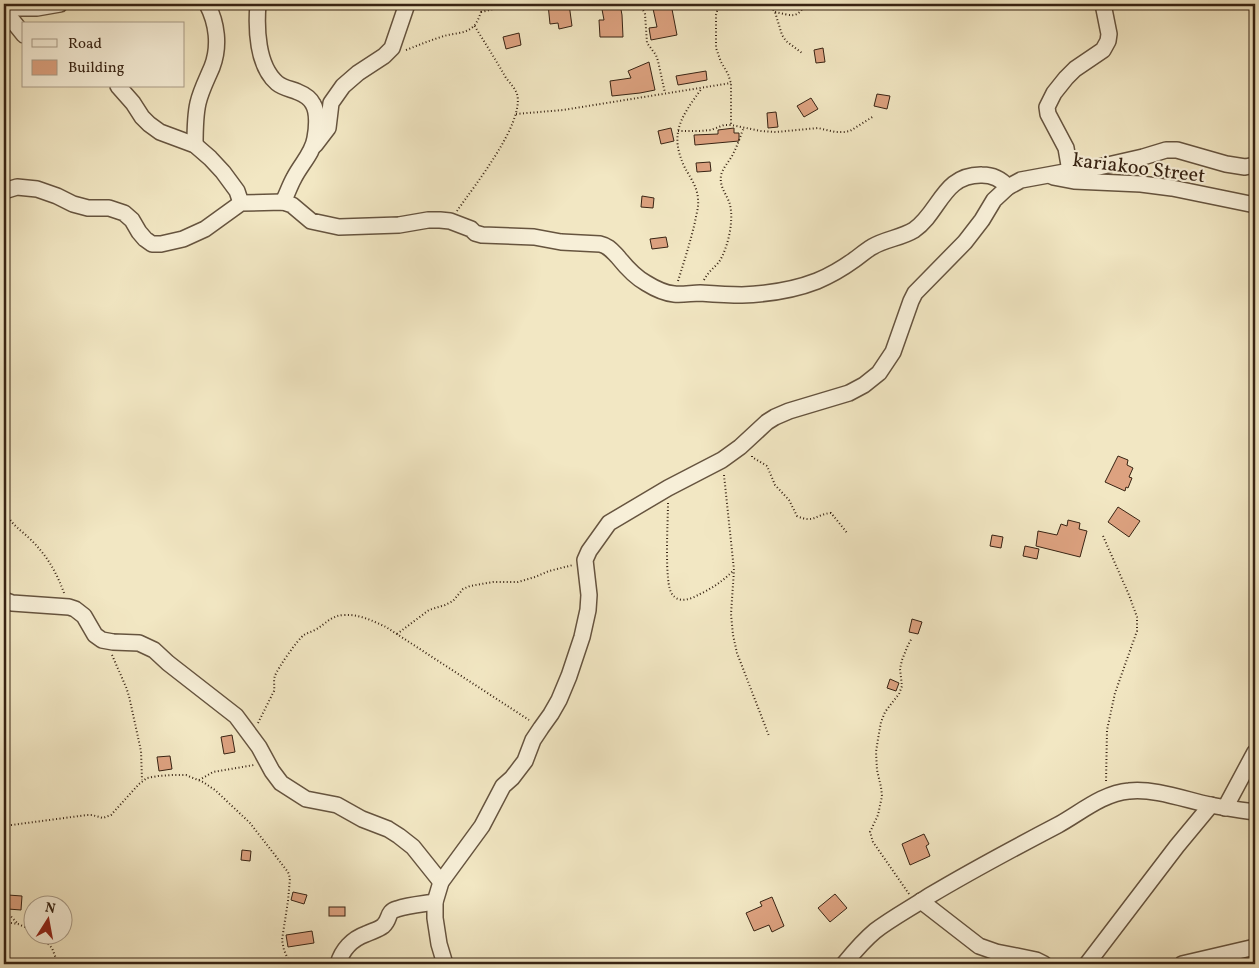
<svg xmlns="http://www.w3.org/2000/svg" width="1259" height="968" viewBox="0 0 1259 968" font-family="Vollkorn,serif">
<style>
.building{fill:#dda280;stroke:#372313}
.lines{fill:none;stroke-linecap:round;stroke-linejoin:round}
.minor-casing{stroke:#66543f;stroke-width:18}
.path{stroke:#372313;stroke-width:2;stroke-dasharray:1 2.5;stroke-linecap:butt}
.minor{stroke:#f7efd8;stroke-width:15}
.labels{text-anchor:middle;stroke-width:4.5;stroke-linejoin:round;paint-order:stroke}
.street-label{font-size:20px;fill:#372313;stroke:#f7efd8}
</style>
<rect width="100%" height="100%" fill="#f2e7c3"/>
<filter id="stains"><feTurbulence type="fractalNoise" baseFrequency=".004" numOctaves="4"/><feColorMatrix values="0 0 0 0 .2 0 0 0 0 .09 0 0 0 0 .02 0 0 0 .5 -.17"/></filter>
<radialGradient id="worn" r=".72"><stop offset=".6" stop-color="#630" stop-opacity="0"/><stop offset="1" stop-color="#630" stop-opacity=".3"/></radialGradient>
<g class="building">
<polygon points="548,4 569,4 572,26 559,29 558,23 550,24"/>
<polygon points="601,4 620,4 622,15 623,37 600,37 599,20 604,20"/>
<polygon points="652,4 671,4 677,35 651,40 649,28 657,27"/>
<polygon points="519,33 521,45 506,49 503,37"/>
<polygon points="823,48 825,62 816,63 814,50"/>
<polygon points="649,62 655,90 640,93 612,96 610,81 631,78 628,71"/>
<polygon points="706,71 707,80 678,85 676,76"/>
<polygon points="877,94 890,96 887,109 874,106"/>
<polygon points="811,98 818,109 804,117 797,106"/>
<polygon points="776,112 778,127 768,128 767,113"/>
<polygon points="671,128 674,141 661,144 658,131"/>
<polygon points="734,128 734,133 739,133 739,141 695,145 694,135 718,134 718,130"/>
<polygon points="710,162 711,171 697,172 696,163"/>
<polygon points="1159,168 1171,168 1171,178 1159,177"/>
<polygon points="642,196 654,198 653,208 641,207"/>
<polygon points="666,237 668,247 652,249 650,239"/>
<polygon points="1118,456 1128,460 1127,465 1133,468 1129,477 1132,478 1128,488 1126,487 1125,491 1105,482"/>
<polygon points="1118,507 1140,521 1129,537 1108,522"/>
<polygon points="1068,520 1080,523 1079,529 1087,531 1080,557 1036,546 1038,531 1057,535 1061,524 1067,526"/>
<polygon points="992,535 1003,537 1001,548 990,546"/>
<polygon points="1025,546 1039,549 1037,559 1023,556"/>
<polygon points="912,619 922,622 918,634 909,632"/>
<polygon points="890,679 899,683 896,691 887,688"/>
<polygon points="232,735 235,752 224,754 221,737"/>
<polygon points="170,756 172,769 159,771 157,757"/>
<polygon points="924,834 929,844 926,846 930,856 910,865 902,844"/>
<polygon points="242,850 251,851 250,861 241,860"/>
<polygon points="293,892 307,895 304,904 291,900"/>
<polygon points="835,894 847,908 830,922 818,908"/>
<polygon points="8,895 22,896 21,910 8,909"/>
<polygon points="772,897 784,926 772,932 769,925 754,931 746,913 762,906 760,902"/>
<rect x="329" y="907" width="16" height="9"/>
<polygon points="312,931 314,943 288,947 286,935"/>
</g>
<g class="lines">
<g class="minor-casing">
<g id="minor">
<path d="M 258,4 C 256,28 257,66 277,83 C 283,88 291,89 298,92 C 303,94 310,98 313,104 C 318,112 317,128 315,138 C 313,153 301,164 294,178 C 290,185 287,194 283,202"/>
<polyline points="4,8 37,8 60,4"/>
<polyline points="4,10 24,35"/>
<polyline points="118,86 133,103 142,117 149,124 160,132 195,145 210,158 223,172 237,191 241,203"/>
<path d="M 195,145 C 195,131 195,116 198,103 C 201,90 207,79 212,67 C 220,46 217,23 207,4"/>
<polyline points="315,145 328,128 331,103 343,86 358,73 384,56 392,48 407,4"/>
<polyline points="1070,171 1066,148 1048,114 1047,107 1054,93 1066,78 1075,69 1103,50 1108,41 1109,34 1103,4"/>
<polyline points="1053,177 1074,181 1141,184 1172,188 1255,205"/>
<path d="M 4,191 L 17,187 L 37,189 L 57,196 L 73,204 L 88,208 L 109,208 L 124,213 L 132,220 L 139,232 L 145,239 L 152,244 L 161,244 L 183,239 L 205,229 L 241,203 L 283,202 L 292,205 L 311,221 L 339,227 L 399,225 L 428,220 L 440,220 L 450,221 L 471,229 L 475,233 L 482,235 L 534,237 L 561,242 L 600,244 C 609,246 612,251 618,257 C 626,267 635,277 646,283 C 654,288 664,293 674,294 C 682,295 692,293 700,293 C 714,294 728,295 742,295 C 767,294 794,290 817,281 C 829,276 843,268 854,260 C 860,256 865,251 872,247 C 885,239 901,238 914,230 C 940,212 943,174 982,175 C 993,175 1001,179 1008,187"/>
<polyline points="4,600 12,603 69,607 75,609 84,616 95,635 102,640 113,642 139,643 154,650 168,663 236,716 259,747 272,771 281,783 306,799 337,805 362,819 388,829 399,836 413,847 441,882"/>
<polyline points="1225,808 1255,752"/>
<polyline points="921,901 979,946 996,952 1036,960 1044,964"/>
<path d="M 338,964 C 342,950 352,939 366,934 C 372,931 378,930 383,926 C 391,919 386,912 397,909 C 409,905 423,904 435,902"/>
<polyline points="445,964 439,944 435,918 435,902 441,882 482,826 503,786 512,778 525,761 533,740 541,728 551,714 559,700 569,676 582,637 588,610 589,595 585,560 589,551 609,523 668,488 722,460 740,447 767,422 775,417 789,411 849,393 864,385 879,373 893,352 911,301 915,293 965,242 982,220 994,200 1008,187 1021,180 1070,171 1099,167 1143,157 1166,150 1177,150 1226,164 1245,167 1255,165"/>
<path d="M 844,964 C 853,953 863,941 875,931 C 892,918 911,908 929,896 C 971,871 1014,848 1058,825 C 1080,813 1103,793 1129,791 C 1154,788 1186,800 1210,805 C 1225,808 1240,810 1255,812"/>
<polyline points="1087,964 1177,846 1211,805"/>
<polyline points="1182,964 1255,947"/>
</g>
</g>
<g class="path">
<polyline points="640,4 645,14 647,43 656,55 658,61 665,93"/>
<polyline points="719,4 716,15 716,48 721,62 728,74 731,83 731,125"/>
<polyline points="769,4 775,12 782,35 786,41 802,53"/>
<polyline points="481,12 515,4"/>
<path d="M 775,12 C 791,15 797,20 805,4"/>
<path d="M 406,50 C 419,45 431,40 444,36 C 454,33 466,34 474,26 C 479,20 481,11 484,4"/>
<polyline points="516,114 563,110 731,83"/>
<polyline points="678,131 700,131 711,130 724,125 731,125 761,131 776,132 818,128 835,132 844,132 850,131 874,116"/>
<path d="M 457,211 C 474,186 525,123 517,94 C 515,88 510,83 506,78 C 496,60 485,43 474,25"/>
<path d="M 704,280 C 708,272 714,268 719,262 C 728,248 734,221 730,205 C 728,196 719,187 721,176 C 722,169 728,163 732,156 C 737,147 740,137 744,127"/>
<path d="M 678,281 C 684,262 690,243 695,222 C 696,215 699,207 698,200 C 698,188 690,177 685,168 C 668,133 682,116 702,88"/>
<path d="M 752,456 L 752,457 L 767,466 L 775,485 L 789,500 L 797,516 C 814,524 816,514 831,513 L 848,534"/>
<path d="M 4,458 C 9,478 1,497 8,516 C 13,526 21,530 29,538 C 46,554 56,571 64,593"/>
<polyline points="724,475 734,570 731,614 733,635 737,653 769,736"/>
<path d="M 668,503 C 668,520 664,584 672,594 C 679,604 691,599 700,594 C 713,588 724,580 734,570"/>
<polyline points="1103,536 1129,595 1137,617 1137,631 1115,693 1107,730 1106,783"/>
<polyline points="397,634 429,610 445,605 453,601 463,589 470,586 493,582 518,582 535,577 549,571 573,565"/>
<polyline points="112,655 126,687 129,696 141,751 142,780"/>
<path d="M 258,723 L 274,691 C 275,686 273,681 275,676 C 277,669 298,639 304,635 C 307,633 311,632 315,630 C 326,624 331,615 345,615 C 359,614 373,621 386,627 L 529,720"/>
<polyline points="199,780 213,772 254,765"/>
<polyline points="4,826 87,815 92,815 103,818 111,815 139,784 147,778 158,776 172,775 186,775 193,778 203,782 215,790 250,823 288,872 290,878 288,901 282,940 284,950 290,964"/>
<polyline points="909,894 873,842 870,832 878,815 882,796 881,787 877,770 876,752 878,739 881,722 885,712 899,694 902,686 900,669 902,660 908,645 912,638"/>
<polyline points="4,909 18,924"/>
<polyline points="4,922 18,924 32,930"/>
<polyline points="41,936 52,948 58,964"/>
</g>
<use href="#minor" class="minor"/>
</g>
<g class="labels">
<g class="street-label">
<text transform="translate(1139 167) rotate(7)" y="7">kariakoo Street</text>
</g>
</g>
<rect width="1259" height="968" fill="none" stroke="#f2e7c3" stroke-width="20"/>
<rect x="5" y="5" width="1249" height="958" fill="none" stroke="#372313" stroke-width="2.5"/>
<rect x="10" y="10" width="1239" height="948" fill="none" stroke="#372313"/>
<rect x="22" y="22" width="162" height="65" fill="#f7efd8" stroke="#aa9d89"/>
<rect x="32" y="39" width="25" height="8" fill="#f7efd8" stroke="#aa9d89"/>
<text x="68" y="48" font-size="15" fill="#372313">Road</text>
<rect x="32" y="60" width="25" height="15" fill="#dda280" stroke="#aa9d89"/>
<text x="68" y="72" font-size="15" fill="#372313">Building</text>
<g transform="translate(48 920) rotate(11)"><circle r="24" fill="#f7efd8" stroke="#aa9d89"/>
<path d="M0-4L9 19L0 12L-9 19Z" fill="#8f2418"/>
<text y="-8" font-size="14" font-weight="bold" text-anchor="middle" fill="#372313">N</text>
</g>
<rect width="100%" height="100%" filter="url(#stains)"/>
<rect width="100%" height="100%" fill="url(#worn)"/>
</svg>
